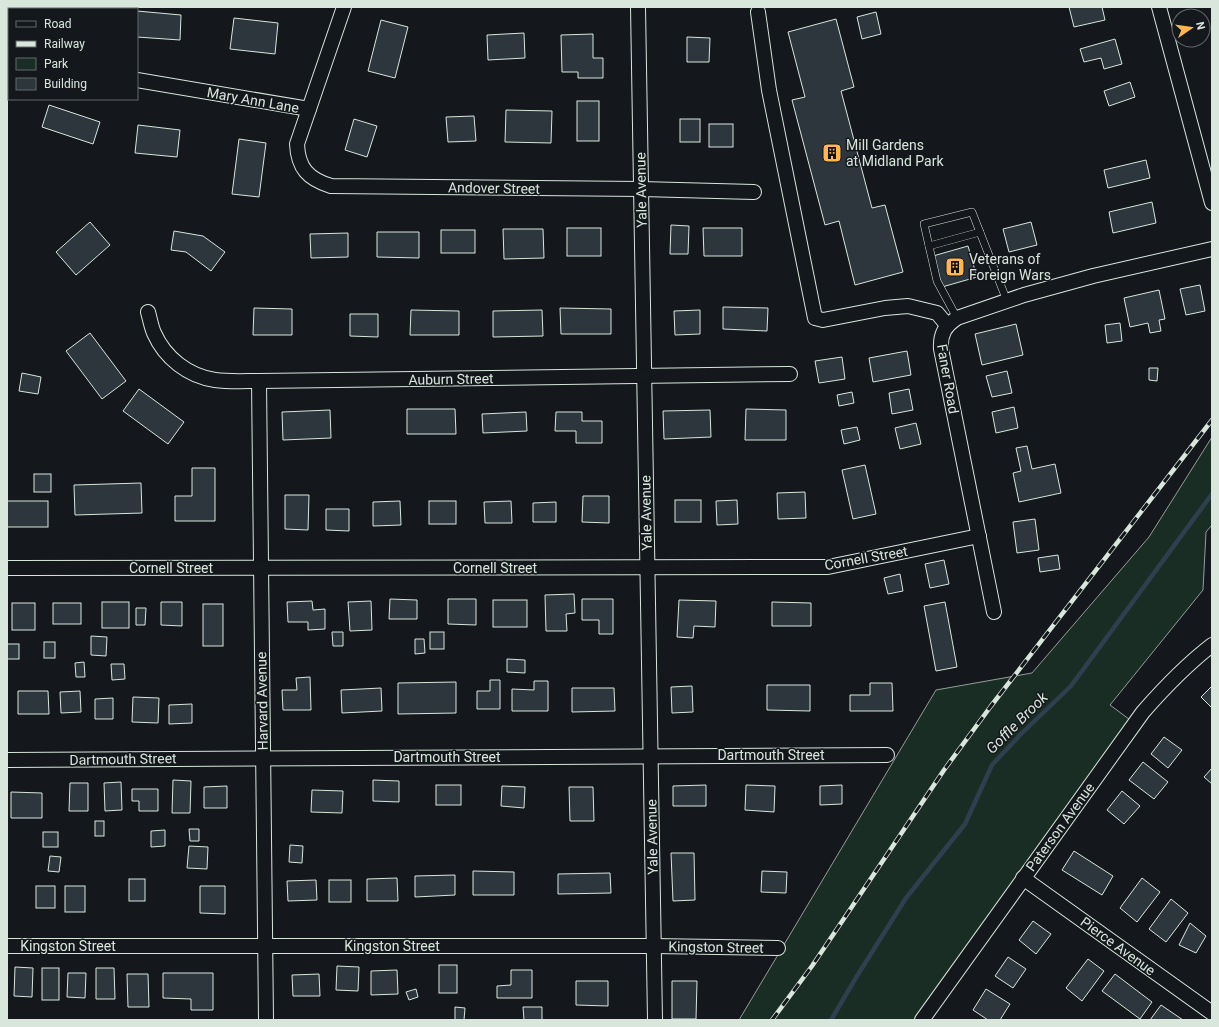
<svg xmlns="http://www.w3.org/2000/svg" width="1219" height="1027" viewBox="0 0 1219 1027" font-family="Roboto,sans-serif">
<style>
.green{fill:#1a2d24;stroke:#939e99}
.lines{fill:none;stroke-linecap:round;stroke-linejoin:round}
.stream{stroke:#2f3f4d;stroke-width:4.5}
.building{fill:#2c363c;stroke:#d8e6dc}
.service-casing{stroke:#d8e6dc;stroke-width:8}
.minor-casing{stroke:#d8e6dc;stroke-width:16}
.service{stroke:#14181c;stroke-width:7}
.minor{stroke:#14181c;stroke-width:14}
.rail-casing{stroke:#d8e6dc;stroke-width:4.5}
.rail{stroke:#14181c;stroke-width:3;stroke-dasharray:9;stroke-linecap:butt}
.labels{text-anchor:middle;stroke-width:3;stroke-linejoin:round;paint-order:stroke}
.street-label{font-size:14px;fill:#d8e6dc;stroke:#14181c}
.poi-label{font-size:14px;fill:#d8e6dc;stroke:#14181c;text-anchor:start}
.water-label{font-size:15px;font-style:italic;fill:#d8e6dc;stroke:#14181c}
</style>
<rect width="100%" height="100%" fill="#14181c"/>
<polygon class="green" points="1212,437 1212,525 1206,532 1203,590 1110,705 1137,725 914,1020 739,1020 936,690 1032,673 1149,537"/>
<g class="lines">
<polyline class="stream" points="831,1020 857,976 906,898 965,824 992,765 1021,734 1071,686 1212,494"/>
</g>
<g class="building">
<polygon points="1069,7 1102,7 1105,20 1074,27"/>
<polygon points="137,11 181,15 180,40 137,37"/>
<polygon points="876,12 881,34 862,39 857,17"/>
<polygon points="234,18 278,23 275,54 230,49"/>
<polygon points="836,19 854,87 841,91 872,208 885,205 903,272 855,285 839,221 825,225 792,100 805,97 788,32"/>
<polygon points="381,20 408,27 395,78 368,71"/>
<polygon points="524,33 525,58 488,60 487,35"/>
<polygon points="593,34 593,58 603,58 603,78 578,78 578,72 562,72 561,35"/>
<polygon points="687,37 710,38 709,62 687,62"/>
<polygon points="1115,39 1122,64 1104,69 1101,58 1084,62 1080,49"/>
<polygon points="1130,82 1135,97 1109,106 1104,91"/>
<rect x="577" y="101" width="22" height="40"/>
<polygon points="49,105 100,122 93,144 42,127"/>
<polygon points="506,110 552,111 551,143 505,142"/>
<polygon points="474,116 476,141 448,142 446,117"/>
<polygon points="354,119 377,126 367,157 345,150"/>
<rect x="680" y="119" width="20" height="23"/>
<rect x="709" y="124" width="24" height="23"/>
<polygon points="138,125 180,130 177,157 135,153"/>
<polygon points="239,139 266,143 259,197 232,194"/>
<polygon points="1146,160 1150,178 1108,188 1104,170"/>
<polygon points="1152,202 1156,223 1113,233 1109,212"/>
<polygon points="90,222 110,245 76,275 56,252"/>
<polygon points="1031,222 1037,245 1009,252 1003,229"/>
<polygon points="671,225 689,226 688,254 670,254"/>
<rect x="567" y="228" width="34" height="28"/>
<polygon points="703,228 742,228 742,256 704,256"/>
<polygon points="503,229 543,229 544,258 504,259"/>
<rect x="441" y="230" width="34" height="23"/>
<polygon points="174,231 203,236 225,252 211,271 186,252 171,250"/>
<polygon points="377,232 419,232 419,258 377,257"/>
<polygon points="348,233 348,257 311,258 310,234"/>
<polygon points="968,246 977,277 942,287 933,256"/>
<polygon points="1200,285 1205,311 1186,315 1180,289"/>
<polygon points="1159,290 1165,319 1159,320 1161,331 1150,333 1148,323 1130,327 1124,298"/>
<polygon points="723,307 768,308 767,331 723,329"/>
<polygon points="254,308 292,309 292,335 253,335"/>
<polygon points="560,308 611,309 611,334 561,334"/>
<polygon points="411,310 459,311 459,335 410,335"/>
<polygon points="542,310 543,336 493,337 493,311"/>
<polygon points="700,310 700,334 675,335 674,311"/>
<polygon points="350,314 378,314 378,337 350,336"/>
<polygon points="1120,323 1122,341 1107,343 1105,325"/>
<polygon points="1016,324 1023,355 982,365 975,334"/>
<polygon points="90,333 126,381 102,399 66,351"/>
<polygon points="907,351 911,375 873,382 869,358"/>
<polygon points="842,357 845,379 819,383 815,361"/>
<polygon points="1149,368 1158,368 1157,381 1149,380"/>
<polygon points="1007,371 1012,393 992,397 986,376"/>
<polygon points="22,373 41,377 38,394 19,391"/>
<polygon points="139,389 184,422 168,444 123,411"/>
<polygon points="909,389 913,410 892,414 889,393"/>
<polygon points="852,392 854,403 839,406 837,395"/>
<polygon points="1014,407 1018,428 996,433 992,412"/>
<polygon points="407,409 455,409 456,434 407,434"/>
<polygon points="746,409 786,410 786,440 745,440"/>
<polygon points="330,410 331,438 283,440 282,412"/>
<polygon points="710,410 711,437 664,439 663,411"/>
<polygon points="526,412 527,431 483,433 482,414"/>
<polygon points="556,412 582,412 582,421 602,421 602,443 576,443 576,431 555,431"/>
<polygon points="916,423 921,444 900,449 895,428"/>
<polygon points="857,427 860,440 844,444 841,430"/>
<polygon points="1027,446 1032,469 1055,464 1061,493 1019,502 1013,473 1021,471 1016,448"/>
<polygon points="865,465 876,514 853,519 842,470"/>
<polygon points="192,468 215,468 215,521 175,521 175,496 192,496"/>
<rect x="34" y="474" width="17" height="18"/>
<polygon points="141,483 142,513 75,515 74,485"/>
<polygon points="805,492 806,518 778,519 777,493"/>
<polygon points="285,495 309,495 308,530 285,529"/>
<polygon points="583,496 609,496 609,523 582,522"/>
<rect x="675" y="500" width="26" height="22"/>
<polygon points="737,500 738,524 717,525 716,501"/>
<rect x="7" y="501" width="41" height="26"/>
<polygon points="400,501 401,525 373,526 373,502"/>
<rect x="429" y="501" width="27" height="23"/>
<polygon points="511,501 512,523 485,523 484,502"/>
<polygon points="556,502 556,522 533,522 533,503"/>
<polygon points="326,509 349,509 349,531 326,530"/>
<polygon points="1035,519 1039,550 1017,553 1013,522"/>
<polygon points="1058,555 1060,569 1040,572 1038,558"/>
<polygon points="944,560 949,584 930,588 925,564"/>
<polygon points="900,574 903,591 888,594 884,578"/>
<polygon points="574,594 575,613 566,614 567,631 546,631 545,595"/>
<polygon points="390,599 417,600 417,619 389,619"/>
<polygon points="448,599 476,599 476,625 448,624"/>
<polygon points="582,599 613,599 613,634 599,634 599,620 582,620"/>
<rect x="493" y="600" width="34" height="27"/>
<polygon points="679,600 716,601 715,627 694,626 693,638 677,637"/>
<polygon points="312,601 313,610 325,609 325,629 308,630 308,622 288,622 287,602"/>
<polygon points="371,601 372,630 350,631 348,602"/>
<rect x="102" y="602" width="27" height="26"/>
<polygon points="161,602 182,602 182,626 161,625"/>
<polygon points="772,602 811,603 811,626 772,626"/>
<polygon points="945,602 957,667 936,671 924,606"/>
<rect x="12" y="603" width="23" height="27"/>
<rect x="53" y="603" width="28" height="21"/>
<rect x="203" y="604" width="20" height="42"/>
<polygon points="136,608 146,608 145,625 136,625"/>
<polygon points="332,632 343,632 343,646 333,646"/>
<rect x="430" y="632" width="14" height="17"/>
<polygon points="91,636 107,637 106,656 91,655"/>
<polygon points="415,639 424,639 425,653 415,654"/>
<rect x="44" y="642" width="11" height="16"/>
<rect x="7" y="644" width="12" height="15"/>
<polygon points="507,659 525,660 525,673 507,672"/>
<polygon points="84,662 85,677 76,677 75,663"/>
<polygon points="111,664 124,664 125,679 112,680"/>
<polygon points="310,677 311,710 283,710 282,690 297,690 296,678"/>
<polygon points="490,680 500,680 500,709 477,709 477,691 490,691"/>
<polygon points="534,681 548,681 548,711 512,711 512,689 534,690"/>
<polygon points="456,682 456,713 398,714 398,683"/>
<polygon points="870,683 892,683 893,711 850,711 850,695 870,695"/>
<polygon points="767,685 810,685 810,711 767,710"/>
<polygon points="692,686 693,712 672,713 671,687"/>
<polygon points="1212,686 1212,708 1201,697"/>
<polygon points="381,688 382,711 342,713 341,690"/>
<polygon points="572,688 614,688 615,711 572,712"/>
<polygon points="18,691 48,691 49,714 18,714"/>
<polygon points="80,691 81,712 61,713 60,692"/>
<polygon points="133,697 159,698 158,723 132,722"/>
<polygon points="113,698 113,719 95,719 95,699"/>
<polygon points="192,704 192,723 169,724 169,705"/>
<polygon points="1164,737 1182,750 1168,768 1151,754"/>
<polygon points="1143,762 1168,782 1154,799 1129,780"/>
<polygon points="1212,768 1212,784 1204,777"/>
<polygon points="173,780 191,781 190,813 172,813"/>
<polygon points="373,780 399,781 399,802 373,801"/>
<polygon points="121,782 122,810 105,811 104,783"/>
<polygon points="70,783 88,783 88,811 69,811"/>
<rect x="436" y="785" width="25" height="20"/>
<polygon points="706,785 706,806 673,806 673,786"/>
<polygon points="746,785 775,786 774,812 745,810"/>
<polygon points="842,785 842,804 820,805 820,786"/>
<polygon points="227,786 227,808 204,808 204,787"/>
<polygon points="502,786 525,787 524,808 501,806"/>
<polygon points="569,787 593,787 594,821 570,821"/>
<polygon points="132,789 158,789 158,811 139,811 139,801 132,801"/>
<polygon points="312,790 343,791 342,813 311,812"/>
<polygon points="1122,791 1140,806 1124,824 1107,810"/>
<polygon points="11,792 42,793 42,818 11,818"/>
<rect x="95" y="821" width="9" height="15"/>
<polygon points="189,829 199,829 199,841 190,841"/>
<polygon points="165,830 165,846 151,847 151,831"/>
<rect x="43" y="832" width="15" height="15"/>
<polygon points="290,845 303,846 302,863 289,862"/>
<polygon points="189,846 208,847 207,869 187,868"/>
<polygon points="1074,851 1113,876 1102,895 1062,870"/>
<polygon points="671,853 694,853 695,900 673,901"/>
<polygon points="50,856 61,857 59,872 48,871"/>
<polygon points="473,871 514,872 514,895 473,895"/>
<polygon points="762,871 787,872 786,893 761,892"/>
<polygon points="610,873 611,893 558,894 558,874"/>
<polygon points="455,875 455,895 415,897 415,876"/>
<polygon points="397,878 398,901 367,901 367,879"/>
<polygon points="1142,878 1160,892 1137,922 1120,908"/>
<rect x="129" y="879" width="16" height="22"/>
<polygon points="316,880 317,900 288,901 287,881"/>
<rect x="329" y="880" width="22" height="22"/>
<rect x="36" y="886" width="19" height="22"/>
<rect x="65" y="886" width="20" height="26"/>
<polygon points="200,886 225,886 225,914 200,913"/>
<polygon points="1171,899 1188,913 1166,942 1149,929"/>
<polygon points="1033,921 1051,934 1036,954 1019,940"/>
<polygon points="1190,923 1206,936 1196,953 1179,945"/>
<polygon points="1008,957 1026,969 1013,988 995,976"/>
<polygon points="1088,959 1104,971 1082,1001 1066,988"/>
<rect x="439" y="965" width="18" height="28"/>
<polygon points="337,966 359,967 358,991 336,990"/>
<polygon points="15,967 33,968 32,997 14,996"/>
<rect x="42" y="968" width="17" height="32"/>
<polygon points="96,968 114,968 115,999 96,999"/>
<polygon points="397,970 398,994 371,995 371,971"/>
<polygon points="511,970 532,970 532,998 497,998 497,986 511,985"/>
<polygon points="68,973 86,973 85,998 67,997"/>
<polygon points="163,973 213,973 213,1010 191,1010 191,999 163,998"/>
<polygon points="127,974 148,974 149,1007 128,1007"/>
<polygon points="319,974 320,996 293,996 292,975"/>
<polygon points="1115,974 1152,1002 1140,1019 1102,991"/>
<polygon points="576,981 608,981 608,1006 576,1005"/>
<polygon points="672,981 697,981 696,1019 672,1019"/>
<polygon points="416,989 418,997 409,1000 406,992"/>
<polygon points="986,989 1010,1004 1000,1020 988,1020 973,1010"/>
<polygon points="1161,1005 1183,1020 1150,1020"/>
<polygon points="455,1007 465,1008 464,1020 455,1020"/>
<polygon points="523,1007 542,1007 542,1020 524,1020"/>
</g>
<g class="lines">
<g class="service-casing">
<g id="service">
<polyline points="929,246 980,232"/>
<polyline points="957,318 937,281 924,224 972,212 1007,301"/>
</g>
</g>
<g class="minor-casing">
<g id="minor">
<path d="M 344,7 L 297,144 C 298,168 308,179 331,186 L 641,189 L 754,192"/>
<polyline points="638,7 655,1020"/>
<polyline points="1159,7 1212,203"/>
<polyline points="86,9 88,7"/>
<polyline points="758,12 769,90 815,318 823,320 885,308 908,306 937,313 947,325"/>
<polyline points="7,17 9,18"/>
<polyline points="137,80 309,109"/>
<path d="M 148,312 C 150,319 151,326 154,333 C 165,358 188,376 215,380 C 229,382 245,381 259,381 L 790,374"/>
<polyline points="259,381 266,1020"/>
<polyline points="7,568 828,567 979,536"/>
<path d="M 994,612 L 941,349 C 940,334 945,326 957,318 L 1024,295 L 1093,276 L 1212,249"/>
<polyline points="7,760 887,755"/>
<polyline points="1023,878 1212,1013"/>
<polyline points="7,946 654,946 778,948"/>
<path d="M 922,1020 L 1143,712 C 1164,688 1186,665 1212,645"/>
</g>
</g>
<use href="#service" class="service"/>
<use href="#minor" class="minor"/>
<g class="rail-casing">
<polyline id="rail" points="772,1020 812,966 944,770 991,706 1212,420"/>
</g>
<use href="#rail" class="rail"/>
</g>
<defs>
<g id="building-square" transform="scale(1)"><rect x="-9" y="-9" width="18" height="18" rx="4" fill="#ffb74d" stroke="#14181c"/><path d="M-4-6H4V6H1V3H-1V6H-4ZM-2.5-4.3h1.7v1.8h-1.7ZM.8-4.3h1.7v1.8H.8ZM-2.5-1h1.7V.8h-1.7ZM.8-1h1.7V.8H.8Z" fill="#111"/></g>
</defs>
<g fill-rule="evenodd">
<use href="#building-square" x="832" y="153"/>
<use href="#building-square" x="955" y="267"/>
</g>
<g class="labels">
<g class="street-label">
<text transform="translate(253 100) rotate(10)" y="5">Mary Ann Lane</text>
<text transform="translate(494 188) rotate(1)" y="5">Andover Street</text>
<text transform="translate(641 190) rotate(-91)" y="5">Yale Avenue</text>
<text transform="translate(451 379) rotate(-1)" y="5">Auburn Street</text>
<text transform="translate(948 379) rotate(80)" y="5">Faner Road</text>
<text transform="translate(646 513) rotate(-91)" y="5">Yale Avenue</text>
<text transform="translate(866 558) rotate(-10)" y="5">Cornell Street</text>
<text x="171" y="573">Cornell Street</text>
<text x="495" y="573">Cornell Street</text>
<text transform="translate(262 701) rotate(-91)" y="5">Harvard Avenue</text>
<text x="771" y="760">Dartmouth Street</text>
<text x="447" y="762">Dartmouth Street</text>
<text transform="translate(123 759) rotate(-1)" y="5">Dartmouth Street</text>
<text transform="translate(1060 827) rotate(-54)" y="5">Paterson Avenue</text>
<text transform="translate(652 837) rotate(-91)" y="5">Yale Avenue</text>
<text x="68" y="951">Kingston Street</text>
<text x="392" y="951">Kingston Street</text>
<text transform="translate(1118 946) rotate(36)" y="5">Pierce Avenue</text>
<text transform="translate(716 947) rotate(1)" y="5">Kingston Street</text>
</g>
<g class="poi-label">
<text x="846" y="150">Mill Gardens<tspan x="846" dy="16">at Midland Park</tspan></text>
<text x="969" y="264">Veterans of<tspan x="969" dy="16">Foreign Wars</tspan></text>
</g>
<g class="water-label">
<text transform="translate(1017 723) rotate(-45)" y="5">Goffle Brook</text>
</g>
</g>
<rect width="1219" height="1027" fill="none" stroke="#d8e6dc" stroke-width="16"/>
<rect x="8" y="8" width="130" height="92" fill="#14181c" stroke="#626a69"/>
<rect x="16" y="21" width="20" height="6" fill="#14181c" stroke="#626a69"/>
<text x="44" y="28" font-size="12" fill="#d8e6dc">Road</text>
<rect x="16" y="41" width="20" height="6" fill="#d8e6dc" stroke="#626a69"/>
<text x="44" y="48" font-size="12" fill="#d8e6dc">Railway</text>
<rect x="16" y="58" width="20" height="12" fill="#1a2d24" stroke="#626a69"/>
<text x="44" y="68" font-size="12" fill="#d8e6dc">Park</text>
<rect x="16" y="78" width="20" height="12" fill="#2c363c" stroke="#626a69"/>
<text x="44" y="88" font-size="12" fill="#d8e6dc">Building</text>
<g transform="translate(1191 28) rotate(77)"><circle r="19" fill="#14181c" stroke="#626a69"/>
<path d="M0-3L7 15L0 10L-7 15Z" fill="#ffb74d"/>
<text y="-6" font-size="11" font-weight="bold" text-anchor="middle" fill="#d8e6dc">N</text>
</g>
</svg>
